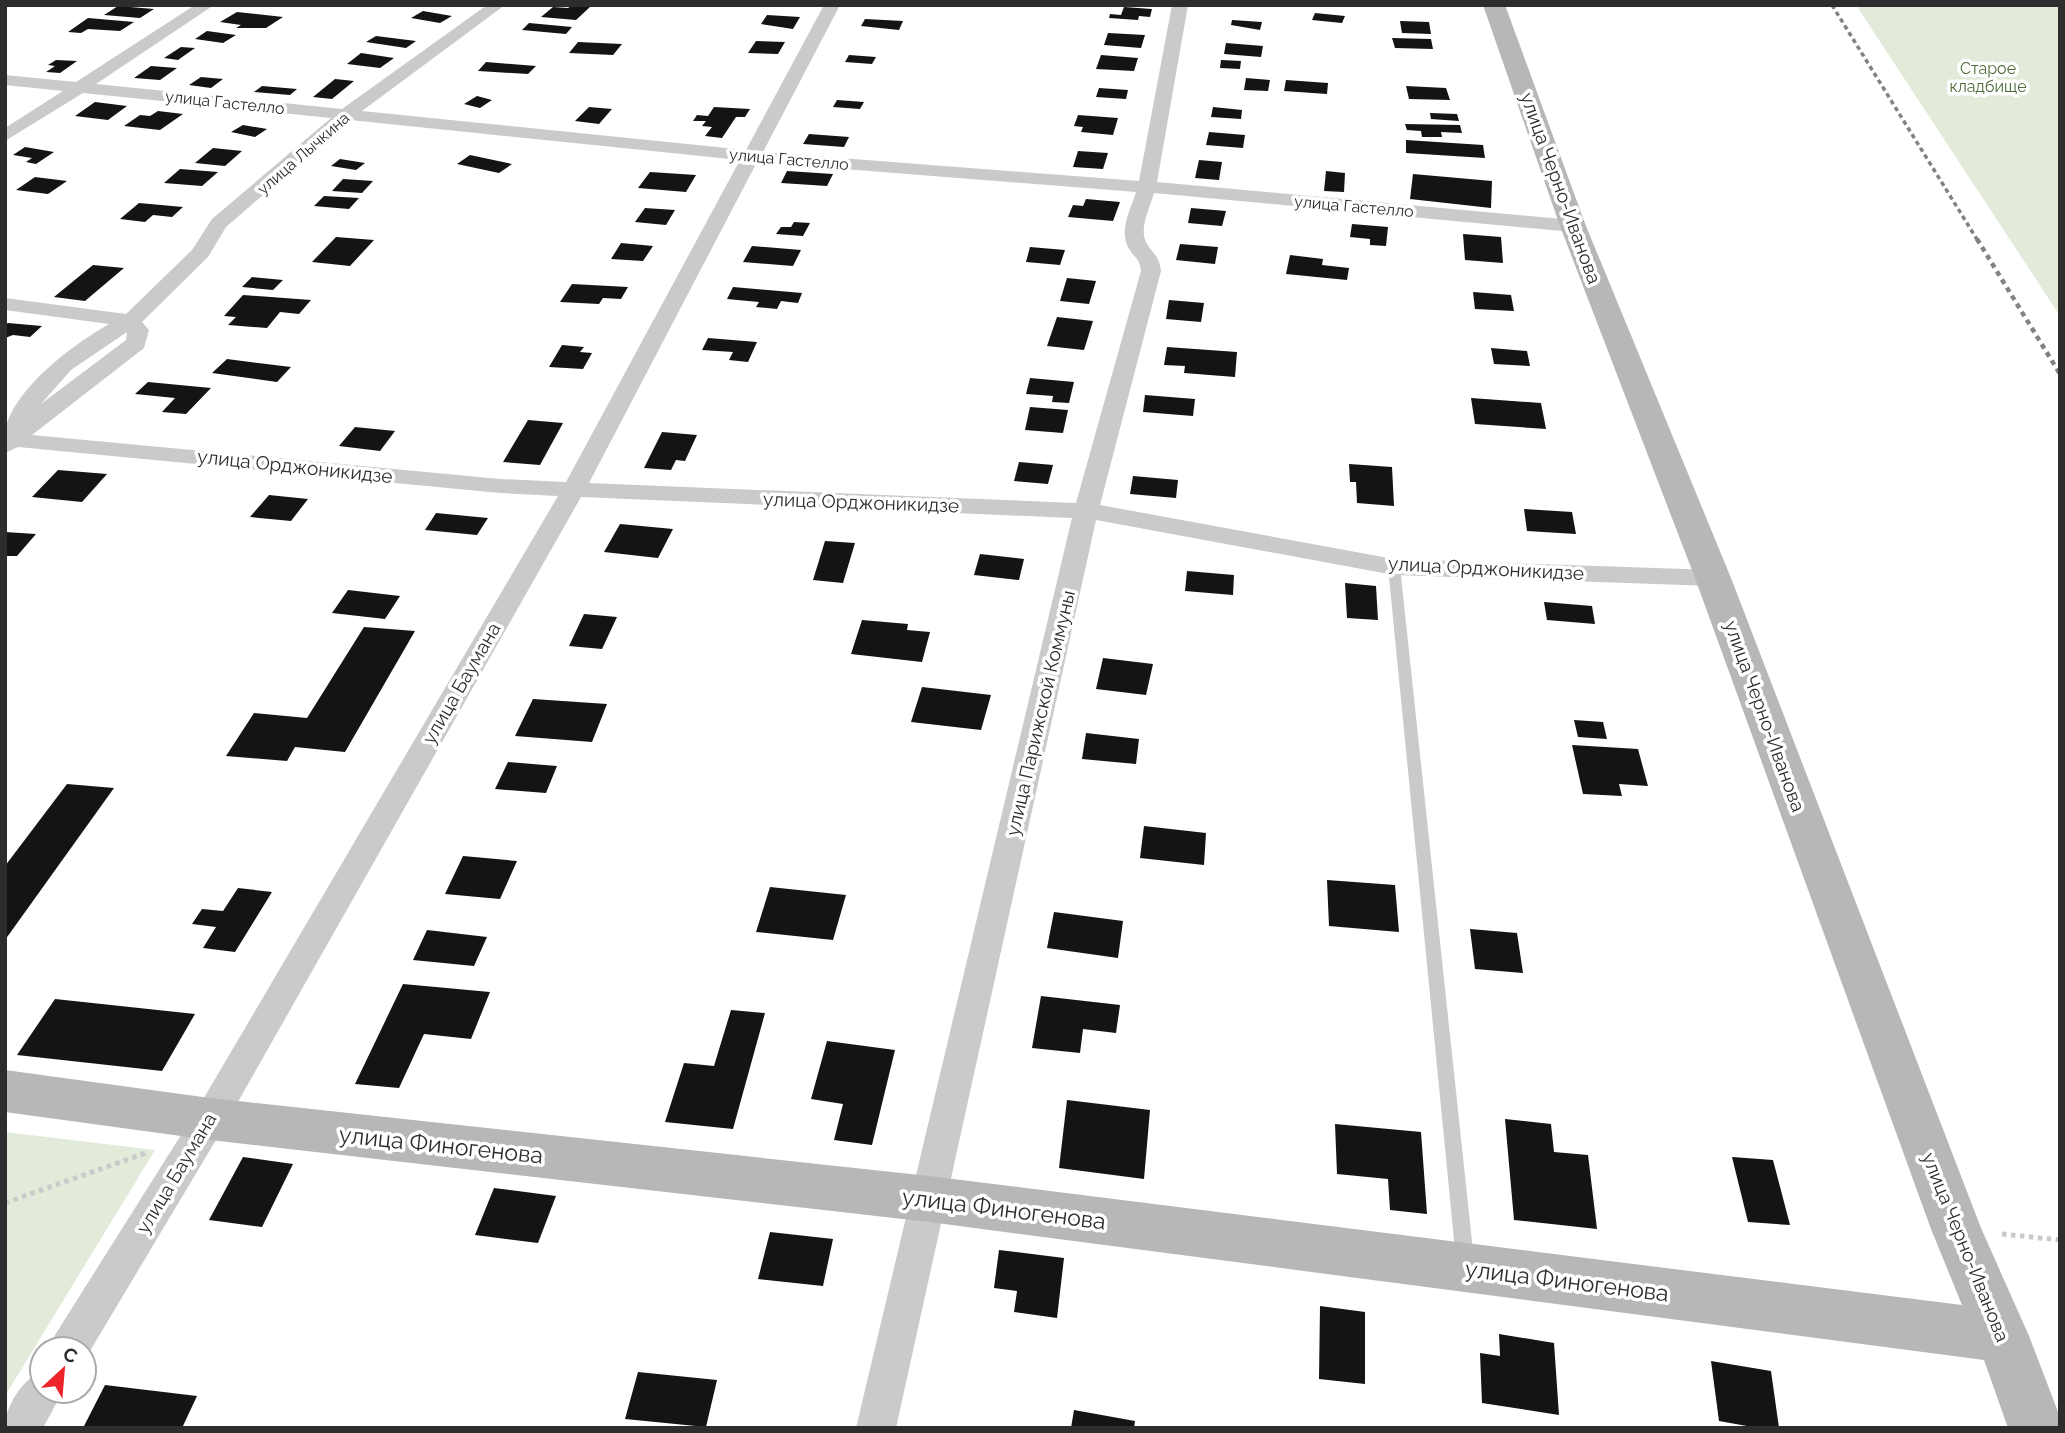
<svg xmlns="http://www.w3.org/2000/svg" width="2065" height="1433" viewBox="0 0 2065 1433" font-family="Raleway,sans-serif">
<style>
.green{fill:#e2ebd9}
.building{fill:#141414}
.lines{fill:none;stroke-linecap:round;stroke-linejoin:round}
.path{stroke:#cacaca;stroke-width:5;stroke-dasharray:4.5 4.5;stroke-linecap:butt}
.lane{fill:#cacaca;fill-rule:evenodd}
.street{fill:#cacaca;fill-rule:evenodd}
.secondary{fill:#b7b7b7;fill-rule:evenodd}
.rail-far1{stroke:#828282;stroke-width:3.5;stroke-dasharray:4.5 3.5;stroke-linecap:butt}
.rail{stroke:#828282;stroke-width:4.5;stroke-dasharray:5 4.5;stroke-linecap:butt}
.labels{text-anchor:middle;stroke-width:7;stroke-linejoin:round;paint-order:stroke}
.far-park-label{font-size:16px;fill:#4d6a38;stroke:#fff}
.far-street-label{font-size:16px;fill:#2d2d2d;stroke:#fff}
.street-label{font-size:19px;fill:#2d2d2d;stroke:#fff}
.near-street-label{font-size:23px;fill:#2d2d2d;stroke:#fff}
</style>
<rect width="100%" height="100%" fill="#fff"/>
<g class="green">
<polygon points="1856,5 2060,5 2060,316"/>
<polygon points="5,1132 155,1150 5,1396"/>
</g>
<g class="building">
<polygon points="118,6 154,9 140,18 104,15"/>
<polygon points="571,6 590,7 576,20 541,17 553,7 568,8"/>
<polygon points="1124,7 1152,9 1150,17 1139,16 1138,20 1109,18 1110,14 1121,15"/>
<polygon points="423,11 452,16 440,23 411,18"/>
<polygon points="237,12 283,17 266,28 236,28 241,25 220,22"/>
<polygon points="1315,13 1345,16 1342,23 1312,20"/>
<polygon points="767,15 800,17 793,29 761,24"/>
<polygon points="88,18 134,22 120,31 88,29 81,33 68,32"/>
<polygon points="865,19 903,21 899,30 861,26"/>
<polygon points="1232,20 1262,22 1260,30 1231,25"/>
<polygon points="1400,21 1429,22 1431,34 1402,33"/>
<polygon points="529,23 572,27 566,34 522,30"/>
<polygon points="207,31 236,35 223,43 195,39"/>
<polygon points="1108,33 1145,35 1141,48 1104,45"/>
<polygon points="376,36 416,41 406,48 366,42"/>
<polygon points="1392,38 1431,39 1433,49 1395,48"/>
<polygon points="756,41 785,42 778,54 748,53"/>
<polygon points="578,42 622,44 613,55 569,53"/>
<polygon points="1226,43 1263,46 1261,57 1224,54"/>
<polygon points="181,47 195,48 178,60 164,58"/>
<polygon points="361,53 394,58 380,68 347,64"/>
<polygon points="849,55 876,57 872,64 845,62"/>
<polygon points="1101,55 1138,58 1134,71 1096,69"/>
<polygon points="56,60 77,61 60,73 46,72 55,66 48,65"/>
<polygon points="1221,60 1241,61 1240,69 1220,68"/>
<polygon points="486,62 536,66 528,74 478,71"/>
<polygon points="151,66 177,68 160,80 134,78"/>
<polygon points="201,77 223,79 211,88 189,85"/>
<polygon points="1246,78 1270,80 1268,91 1244,90"/>
<polygon points="335,79 354,81 332,99 313,97"/>
<polygon points="1286,80 1328,83 1327,94 1284,91"/>
<polygon points="262,86 297,89 290,95 254,92"/>
<polygon points="1406,86 1446,88 1450,100 1409,99"/>
<polygon points="1099,88 1128,90 1126,99 1096,97"/>
<polygon points="477,96 492,100 480,108 464,104"/>
<polygon points="837,100 864,102 860,109 833,107"/>
<polygon points="95,102 127,106 108,120 75,116"/>
<polygon points="589,107 612,109 599,124 575,121"/>
<polygon points="714,107 750,109 745,117 736,117 722,138 705,136 712,127 702,126 706,121 693,121 697,115 708,116"/>
<polygon points="1213,107 1242,110 1241,119 1211,117"/>
<polygon points="158,111 183,114 160,130 124,126 140,115 150,116"/>
<polygon points="1430,113 1457,114 1459,121 1431,119"/>
<polygon points="1078,115 1118,118 1113,135 1081,132 1083,127 1074,126"/>
<polygon points="1405,124 1460,125 1462,133 1441,132 1442,137 1422,137 1421,131 1407,130"/>
<polygon points="243,125 267,129 255,137 231,132"/>
<polygon points="1209,132 1245,135 1243,148 1206,145"/>
<polygon points="809,134 849,137 844,147 803,144"/>
<polygon points="1406,140 1483,145 1485,158 1406,153"/>
<polygon points="25,147 54,152 36,164 26,162 32,158 13,155"/>
<polygon points="213,148 242,151 225,166 195,163"/>
<polygon points="1078,151 1108,153 1103,169 1073,167"/>
<polygon points="470,155 512,164 499,173 457,164"/>
<polygon points="340,159 365,163 356,170 331,166"/>
<polygon points="1199,160 1222,162 1219,180 1195,178"/>
<polygon points="180,169 218,172 202,186 164,183"/>
<polygon points="787,171 833,174 827,186 781,183"/>
<polygon points="1326,171 1345,173 1344,192 1324,191"/>
<polygon points="650,172 696,175 686,192 638,188"/>
<polygon points="1413,174 1492,181 1491,208 1410,199"/>
<polygon points="35,177 67,181 48,194 16,190"/>
<polygon points="343,179 373,181 362,193 332,191"/>
<polygon points="324,196 359,198 349,209 314,206"/>
<polygon points="1086,199 1120,202 1113,221 1068,217 1073,205 1083,206"/>
<polygon points="139,203 183,207 172,217 153,215 145,222 120,219"/>
<polygon points="645,208 675,210 666,225 635,222"/>
<polygon points="1191,208 1226,211 1222,226 1188,223"/>
<polygon points="794,222 810,223 803,236 776,234 781,227 791,227"/>
<polygon points="1352,224 1388,227 1386,246 1370,245 1370,239 1350,237"/>
<polygon points="1463,234 1501,237 1503,263 1465,260"/>
<polygon points="336,237 374,240 350,266 312,262"/>
<polygon points="621,243 653,246 643,261 611,259"/>
<polygon points="1180,244 1218,247 1215,264 1176,260"/>
<polygon points="752,246 801,250 793,266 743,262"/>
<polygon points="1030,247 1065,250 1060,265 1026,262"/>
<polygon points="1290,255 1323,259 1322,265 1349,268 1347,280 1286,274"/>
<polygon points="93,265 124,268 85,301 54,297"/>
<polygon points="252,277 283,280 273,290 242,287"/>
<polygon points="1067,278 1096,281 1089,304 1060,301"/>
<polygon points="572,284 628,287 621,299 603,298 599,304 560,302"/>
<polygon points="733,287 802,293 798,303 781,301 777,309 756,307 759,302 727,299"/>
<polygon points="1473,292 1511,295 1514,311 1475,309"/>
<polygon points="243,295 311,300 299,314 280,312 267,328 228,325 236,317 224,316"/>
<polygon points="1169,300 1204,303 1201,322 1166,319"/>
<polygon points="1057,317 1093,321 1084,350 1047,346"/>
<polygon points="8,323 42,326 30,337 13,335 5,338 5,325"/>
<polygon points="708,338 757,342 748,362 729,360 733,352 702,350"/>
<polygon points="562,345 584,347 580,352 592,353 583,369 549,367"/>
<polygon points="1167,347 1237,352 1235,377 1184,373 1185,366 1164,365"/>
<polygon points="1491,348 1527,351 1530,366 1494,364"/>
<polygon points="227,359 291,367 277,382 212,373"/>
<polygon points="1030,378 1074,382 1069,403 1052,402 1053,396 1026,394"/>
<polygon points="148,382 211,388 186,414 162,412 175,398 135,394"/>
<polygon points="1145,395 1195,399 1193,416 1143,412"/>
<polygon points="1471,398 1541,403 1546,429 1475,424"/>
<polygon points="1030,407 1068,410 1063,433 1025,430"/>
<polygon points="528,420 563,423 540,465 503,462"/>
<polygon points="355,427 395,431 380,451 339,446"/>
<polygon points="662,432 697,435 685,461 676,460 671,470 644,468"/>
<polygon points="1019,462 1053,465 1048,484 1014,481"/>
<polygon points="1349,464 1392,467 1394,506 1357,503 1356,482 1350,482"/>
<polygon points="58,470 107,474 82,502 32,497"/>
<polygon points="1133,476 1178,480 1176,498 1130,494"/>
<polygon points="269,495 308,499 291,521 250,517"/>
<polygon points="1524,509 1572,512 1576,534 1527,531"/>
<polygon points="436,513 488,518 477,535 425,530"/>
<polygon points="620,524 673,529 658,558 604,552"/>
<polygon points="5,532 36,534 17,556 5,556"/>
<polygon points="825,541 855,543 843,583 813,580"/>
<polygon points="980,554 1024,559 1019,580 974,575"/>
<polygon points="1187,571 1234,575 1233,595 1185,591"/>
<polygon points="1345,583 1376,586 1378,620 1347,618"/>
<polygon points="348,590 400,596 385,619 332,613"/>
<polygon points="1544,602 1592,606 1595,624 1547,620"/>
<polygon points="584,614 617,617 602,649 569,646"/>
<polygon points="862,620 908,624 907,630 930,632 922,662 851,654"/>
<polygon points="364,627 415,631 345,752 295,747 287,761 226,756 254,713 307,718"/>
<polygon points="1103,658 1153,664 1146,695 1096,689"/>
<polygon points="922,687 991,695 981,730 911,722"/>
<polygon points="533,699 607,704 592,742 515,736"/>
<polygon points="1574,720 1603,722 1607,739 1578,737"/>
<polygon points="1086,733 1139,739 1136,764 1082,759"/>
<polygon points="1572,745 1638,749 1648,786 1619,784 1622,796 1583,794"/>
<polygon points="508,762 557,766 546,793 495,789"/>
<polygon points="67,784 114,788 5,940 5,866"/>
<polygon points="1144,826 1206,833 1204,865 1140,858"/>
<polygon points="463,856 517,861 500,899 445,894"/>
<polygon points="1327,880 1395,885 1399,932 1329,926"/>
<polygon points="770,887 846,895 833,940 756,932"/>
<polygon points="238,888 272,892 235,952 203,948 216,927 192,924 202,909 223,911"/>
<polygon points="1054,912 1123,921 1118,958 1047,948"/>
<polygon points="1470,929 1517,933 1523,973 1475,969"/>
<polygon points="427,930 487,937 474,966 413,960"/>
<polygon points="403,984 490,992 471,1039 424,1034 399,1088 355,1084"/>
<polygon points="1041,996 1120,1005 1116,1033 1083,1029 1080,1053 1032,1048"/>
<polygon points="55,999 195,1014 162,1071 17,1055"/>
<polygon points="731,1010 765,1013 733,1129 665,1122 684,1063 714,1066"/>
<polygon points="827,1041 895,1050 872,1145 834,1140 843,1104 811,1099"/>
<polygon points="1067,1100 1150,1110 1144,1179 1059,1168"/>
<polygon points="1505,1119 1551,1124 1554,1152 1588,1155 1597,1229 1514,1220"/>
<polygon points="1335,1124 1421,1132 1427,1214 1390,1210 1388,1179 1337,1174"/>
<polygon points="243,1157 293,1164 262,1227 209,1220"/>
<polygon points="1732,1157 1773,1160 1790,1225 1748,1222"/>
<polygon points="494,1188 556,1196 538,1243 475,1235"/>
<polygon points="770,1232 833,1239 823,1286 758,1279"/>
<polygon points="999,1250 1064,1258 1057,1318 1014,1312 1017,1291 994,1288"/>
<polygon points="1320,1306 1365,1312 1365,1384 1319,1379"/>
<polygon points="1499,1334 1554,1343 1559,1415 1482,1403 1480,1353 1500,1356"/>
<polygon points="1711,1361 1771,1371 1779,1428 1758,1428 1719,1421"/>
<polygon points="638,1372 717,1380 706,1427 625,1419"/>
<polygon points="105,1385 197,1396 182,1428 83,1428"/>
<polygon points="1074,1410 1135,1421 1134,1428 1071,1428"/>
</g>
<g class="lines">
<g class="path">
<polyline points="5,1203 146,1153"/>
<polyline points="2002,1234 2060,1240"/>
</g>
<polygon class="lane" points="1394,563 1400,567 1474,1260 1472,1266 1465,1269 1458,1266 1456,1260 1388,567"/>
<g class="street">
<path d="M 195,5 L 214,5 L 96,84 L 342,109 L 487,5 L 505,5 L 362,111 L 746,150 L 824,5 L 840,5 L 763,152 L 1139,181 L 1172,5 L 1188,5 L 1157,182 L 1573,220 L 1583,226 L 1573,232 L 1154,193 C 1150,208 1139,228 1146,242 C 1153,255 1159,254 1161,271 L 1100,505 L 1394,559 L 1713,570 L 1722,572 L 1726,578 L 1722,584 L 1713,586 L 1394,575 L 1096,520 L 896,1428 L 856,1428 L 1072,518 L 581,497 L 222,1130 L 84,1361 L 84,1349 L 49,1349 L 55,1335 L 198,1108 L 558,496 L 500,493 L 18,447 L 5,453 C 5,444 4,434 6,427 C 17,386 74,344 109,324 L 5,310 L 5,298 L 126,314 L 192,250 L 212,219 L 331,118 L 83,93 L 5,141 L 5,128 L 63,91 L 5,85 L 5,75 L 76,82 ZM 350,120 L 740,160 L 566,482 L 500,479 L 32,435 L 144,348 L 149,330 L 142,322 L 208,257 L 226,227 ZM 757,162 L 1136,192 C 1131,209 1119,229 1128,247 C 1133,257 1140,258 1141,271 L 1076,503 L 589,483 ZM 127,332 L 126,340 L 41,404 L 71,370 Z"/>
<path d="M 42,1371 L 42,1391 L 63,1391 L 43,1428 L 5,1428 C 5,1406 22,1380 42,1371 Z"/>
</g>
<polygon class="secondary" points="1483,5 1505,5 1586,226 1731,578 1981,1228 2029,1336 2060,1417 2060,1428 2008,1428 1984,1360 929,1222 210,1140 5,1112 5,1070 210,1098 929,1176 1962,1305 1931,1229 1695,578 1560,226"/>
<polyline class="rail-far1" points="1832,5 1978,241"/>
<polyline class="rail" points="1977,239 2060,374"/>
</g>
<g class="labels">
<g class="far-park-label">
<text x="1988" y="74">Старое<tspan x="1988" dy="18">кладбище</tspan></text>
</g>
<g class="far-street-label">
<text transform="translate(225 102) rotate(6)" y="6">улица Гастелло</text>
<text transform="translate(303 153) rotate(-41)" y="6">улица Лычкина</text>
<text transform="translate(789 159) rotate(5)" y="6">улица Гастелло</text>
<text transform="translate(1354 206) rotate(5)" y="6">улица Гастелло</text>
</g>
<g class="street-label">
<text transform="translate(1561 188) rotate(70)" y="7">улица Черно-Иванова</text>
<text transform="translate(295 466) rotate(6)" y="7">улица Орджоникидзе</text>
<text transform="translate(861 502) rotate(2)" y="7">улица Орджоникидзе</text>
<text transform="translate(1486 568) rotate(3)" y="7">улица Орджоникидзе</text>
<text transform="translate(461 683) rotate(-60)" y="7">улица Баумана</text>
<text transform="translate(1040 713) rotate(-77)" y="7">улица Парижской Коммуны</text>
<text transform="translate(1765 716) rotate(70)" y="7">улица Черно-Иванова</text>
<text transform="translate(176 1173) rotate(-59)" y="7">улица Баумана</text>
<text transform="translate(1966 1247) rotate(68)" y="7">улица Черно-Иванова</text>
</g>
<g class="near-street-label">
<text transform="translate(441 1145) rotate(6)" y="8">улица Финогенова</text>
<text transform="translate(1004 1209) rotate(7)" y="8">улица Финогенова</text>
<text transform="translate(1567 1281) rotate(7)" y="8">улица Финогенова</text>
</g>
</g>
<rect width="2065" height="1433" fill="none" stroke="#2d2d2d" stroke-width="14"/>
<g transform="translate(63 1370) rotate(26)"><circle r="33" fill="#ffffff" stroke="#ababab" stroke-width="2"/>
<path d="M0-5L12 26L0 18L-12 26Z" fill="#ed252a"/>
<text y="-10" font-size="19" font-weight="bold" text-anchor="middle" fill="#2d2d2d">С</text>
</g>
</svg>
